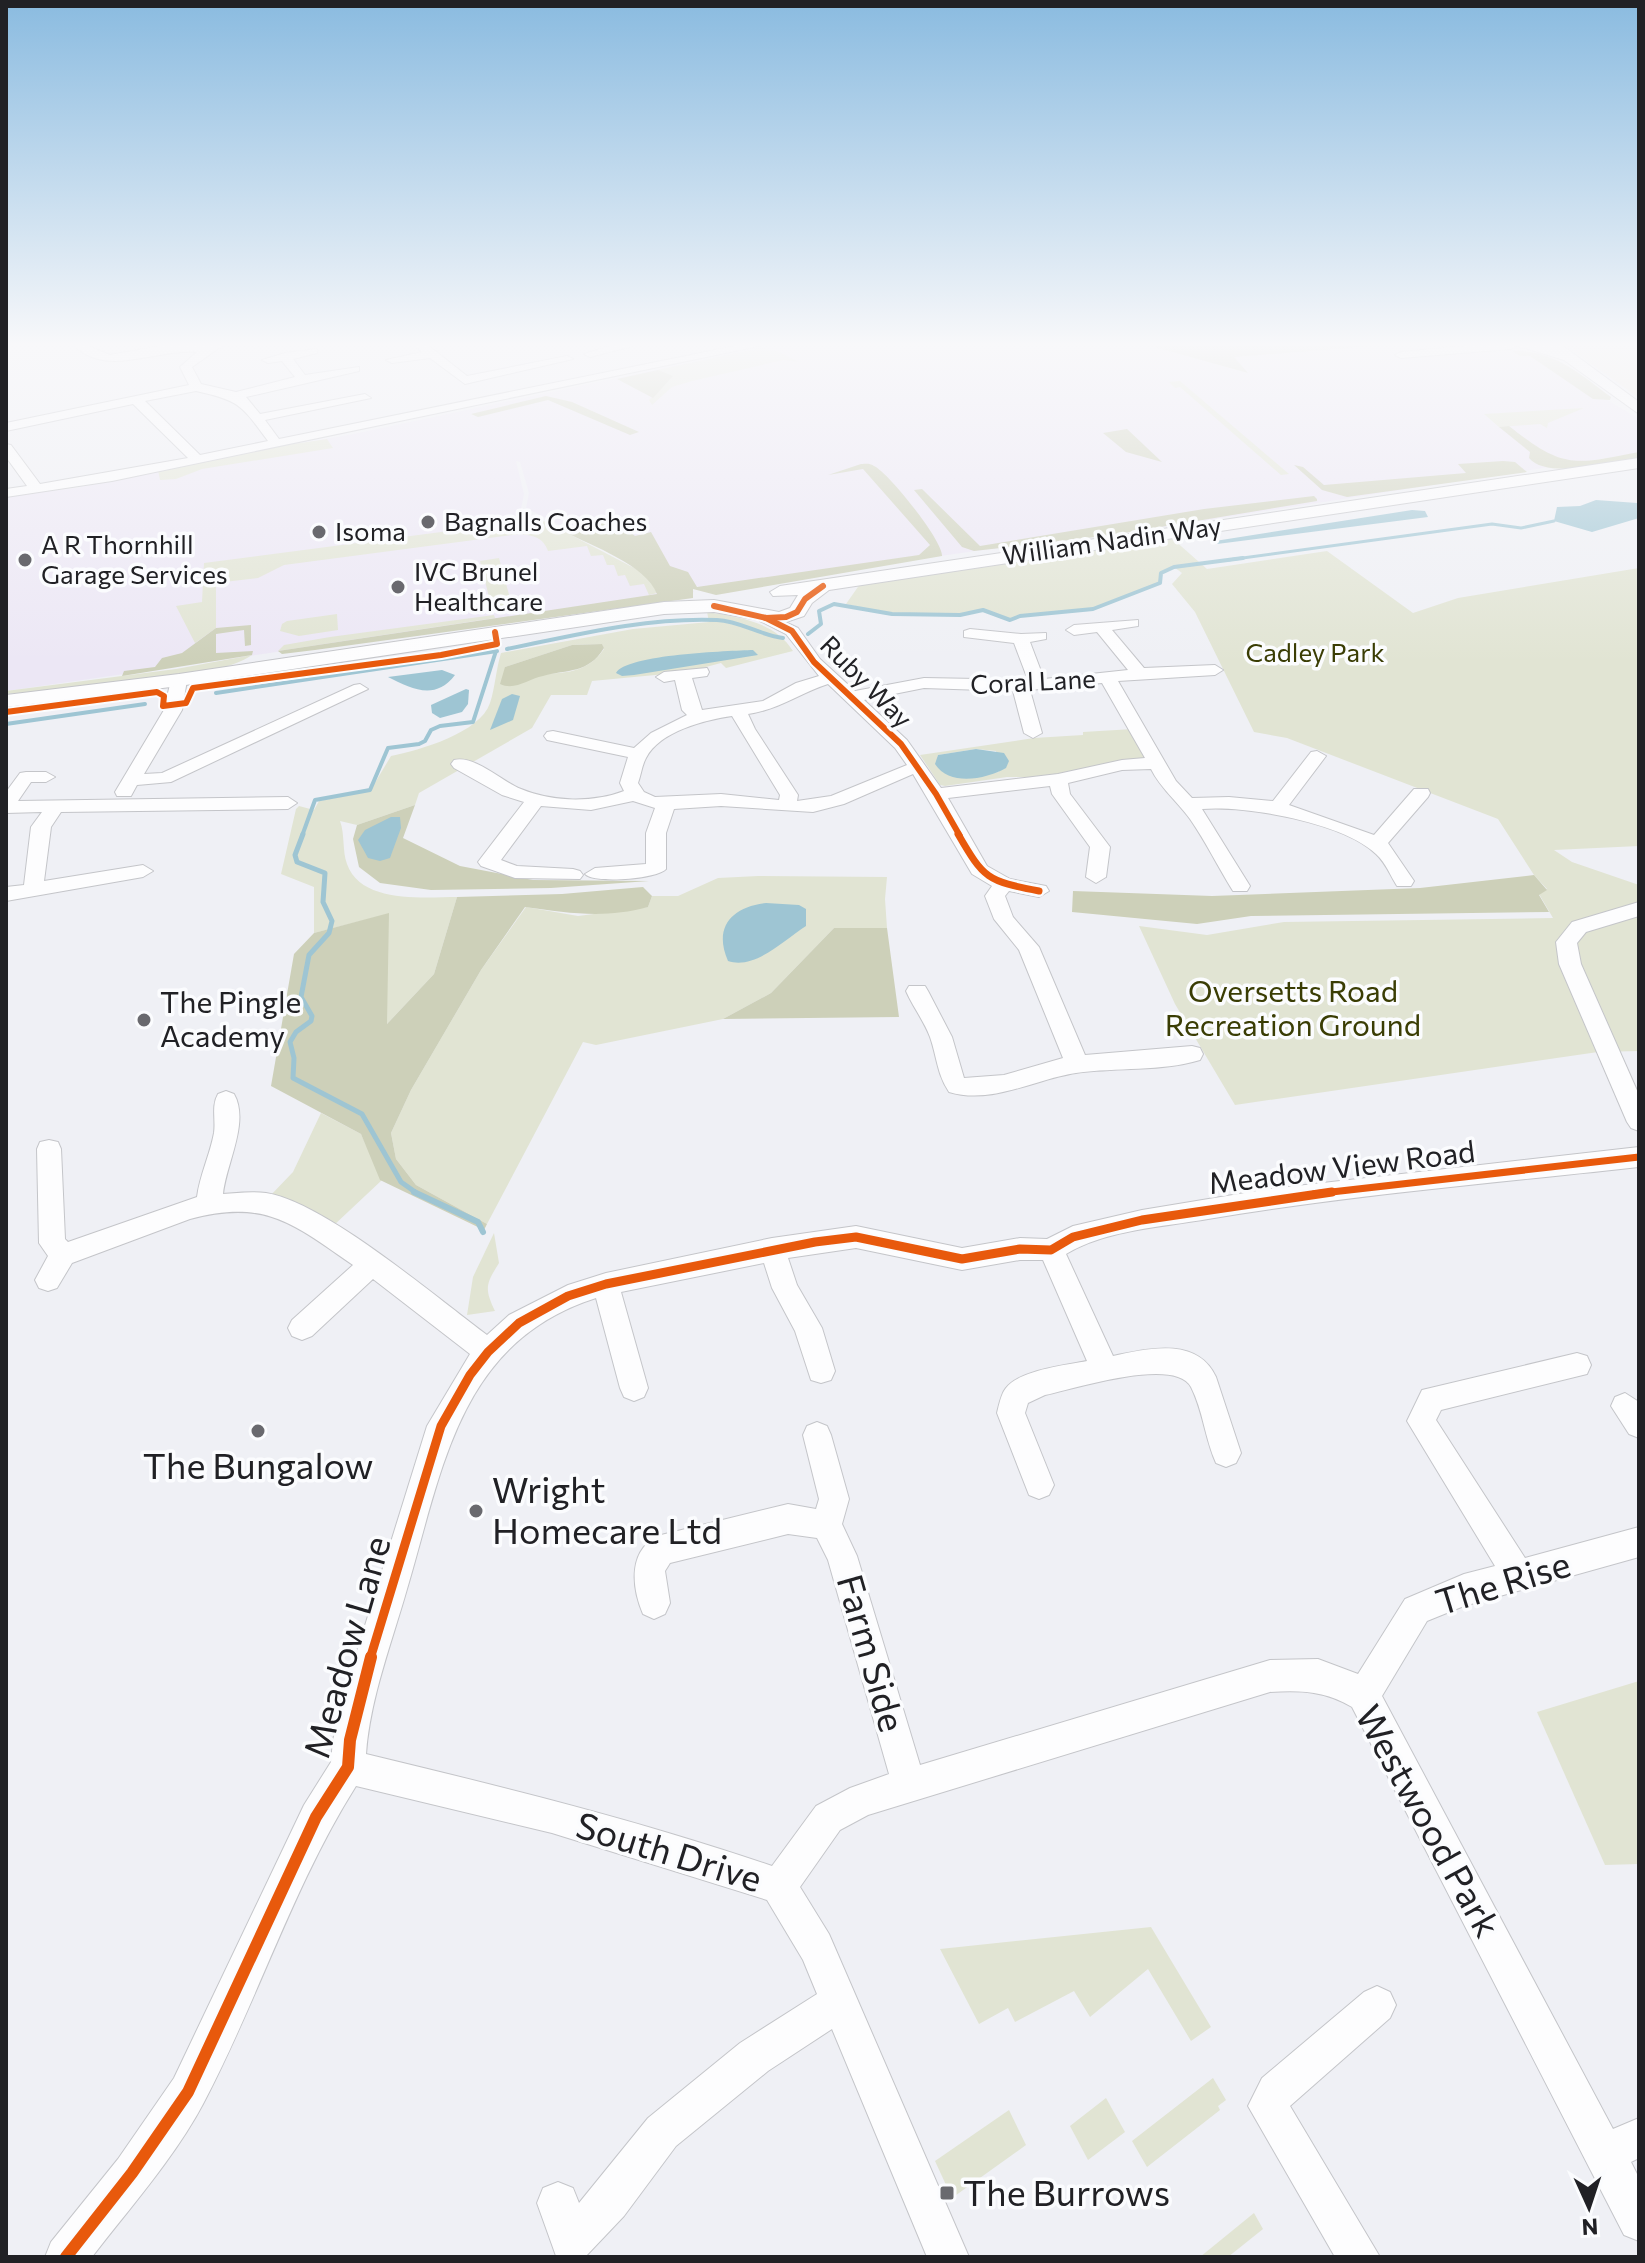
<svg xmlns="http://www.w3.org/2000/svg" width="1645" height="2263" viewBox="0 0 1645 2263" font-family="Commissioner,sans-serif">
<style>
.commercial{fill:#efe9e0}
.industrial{fill:#ece7f5}
.green{fill:#e1e4d3;fill-rule:evenodd}
.forest{fill:#cdd0b9}
.water{fill:#9ec5d3}
.lines{fill:none;stroke-linecap:round;stroke-linejoin:round}
.stream-far3{stroke:#9ec5d3;stroke-width:3}
.stream-far2{stroke:#9ec5d3;stroke-width:4}
.stream-far1{stroke:#9ec5d3;stroke-width:5}
.stream{stroke:#9ec5d3;stroke-width:6}
.minor-casing{stroke:#c4c5c9;stroke-width:2}
.major-casing{stroke:#c4c5c9;stroke-width:2}
.minor{fill:#fdfdfe;fill-rule:evenodd}
.major{fill:#fdfdfe;fill-rule:evenodd}
.cycleway-far3-casing{stroke:#fbfcfe;stroke-width:10}
.cycleway-far2-casing{stroke:#fbfcfe;stroke-width:12}
.cycleway-far1-casing{stroke:#fbfcfe;stroke-width:14}
.cycleway-casing{stroke:#fbfcfe;stroke-width:17}
.cycleway-far3{stroke:#e8590c;stroke-width:6}
.cycleway-far2{stroke:#e8590c;stroke-width:7}
.cycleway-far1{stroke:#e8590c;stroke-width:9}
.cycleway{stroke:#e8590c;stroke-width:12}
.poi-dot{fill:#69696e;stroke:#fbfcfe;stroke-width:3}
.labels{text-anchor:middle;stroke-width:7;stroke-linejoin:round;paint-order:stroke}
.far-poi-label{font-size:26px;fill:#212125;stroke:#fbfcfe;text-anchor:start}
.far-street-label{font-size:26px;fill:#212125;stroke:#fbfcfe}
.far-park-label{font-size:26px;fill:#3a3d04;stroke:#fbfcfe}
.park-label{font-size:30px;fill:#3a3d04;stroke:#fbfcfe}
.poi-label{font-size:30px;fill:#212125;stroke:#fbfcfe;text-anchor:start}
.street-label{font-size:30px;fill:#212125;stroke:#fbfcfe}
.near-poi-label{font-size:36px;fill:#212125;stroke:#fbfcfe;text-anchor:start}
.near-street-label{font-size:36px;fill:#212125;stroke:#fbfcfe}
</style>
<rect width="100%" height="100%" fill="#eff0f5"/>
<polygon class="commercial" points="1572,346 1639,346 1639,398 1576,353"/>
<polygon class="industrial" points="767,346 1151,346 1246,373 1233,357 1356,346 1518,346 1639,419 1639,453 1112,535 975,551 708,590 651,571 526,508 529,493 520,462 516,461 524,494 521,509 639,571 692,589 694,592 6,691 6,496 76,488 243,452 349,435"/>
<g class="green">
<polygon points="760,348 777,351 799,362 783,360 692,381 672,387 652,405 649,400 672,377 657,370"/>
<polygon points="1180,381 1289,474 1281,475 1180,387 1175,388 1169,382"/>
<polygon points="1584,408 1548,423 1547,428 1540,424 1499,427 1484,414"/>
<polygon points="327,439 333,448 202,469 176,479 160,480 158,470 248,451"/>
<path d="M 540,519 L 640,571 L 652,583 L 657,593 L 649,595 L 644,584 L 630,586 L 625,575 L 618,576 L 614,565 L 607,565 L 603,555 L 591,556 L 587,546 L 548,551 C 543,537 534,536 520,534 L 284,565 L 258,578 L 216,583 L 216,628 L 195,643 L 176,606 L 202,602 L 204,563 Z"/>
<polygon points="1173,539 1207,569 1327,551 1413,613 1458,598 1639,568 1639,846 1554,850 1572,862 1639,885 1639,1051 1598,1052 1235,1105 1175,1004 1139,926 1207,935 1284,922 1553,918 1539,894 1547,889 1534,875 1498,819 1287,738 1254,732 1195,612 1172,584 1182,573 1174,567 1161,573 1160,583 1093,609 1020,616 1010,620 983,610 960,615 892,614 846,604 860,584"/>
<polygon points="499,558 511,602 522,601 523,604 492,609 480,561"/>
<path d="M 707,612 C 739,617 775,622 793,651 L 726,668 L 721,663 L 687,672 L 592,681 L 587,695 L 551,695 L 532,728 L 419,793 L 415,805 L 357,825 L 340,821 C 345,834 342,851 347,864 C 361,904 424,897 457,897 L 434,974 L 386,1025 L 388,914 L 314,933 L 314,887 L 281,874 L 296,809 L 299,806 L 314,810 L 319,801 L 370,791 L 391,756 C 420,750 480,733 490,703 C 495,688 496,669 501,653 L 633,629 L 709,622 ZM 602,644 L 604,649 C 582,682 538,674 505,667 L 572,645 Z"/>
<polygon points="337,614 338,630 299,636 280,631 282,624 287,621"/>
<polygon points="494,615 495,618 278,651 284,645 330,637"/>
<path d="M 252,655 C 213,683 60,689 6,694 L 6,691 L 176,669 Z"/>
<path d="M 1133,729 L 1145,758 L 1089,767 L 1058,777 L 1007,777 L 945,786 L 940,785 L 920,755 L 1034,738 L 1083,735 L 1083,732 ZM 976,749 L 996,751 L 999,772 L 962,778 L 936,764 L 938,755 Z"/>
<polygon points="758,876 887,877 885,899 887,928 834,928 771,993 723,1019 596,1045 583,1042 487,1224 416,1185 396,1159 391,1133 411,1090 481,970 526,907 578,916 648,907 652,896 678,896 718,878"/>
<polygon points="321,1113 361,1134 382,1180 333,1226 270,1196 293,1172"/>
<path d="M 494,1233 L 499,1263 C 486,1284 484,1288 495,1311 L 467,1315 L 473,1277 Z"/>
<polygon points="1639,1681 1639,1864 1605,1865 1537,1712"/>
<polygon points="1151,1927 1211,2027 1191,2041 1148,1969 1090,2017 1074,1991 1015,2022 1008,2008 979,2024 940,1949"/>
<polygon points="1213,2078 1226,2100 1218,2106 1220,2110 1147,2167 1132,2141"/>
<polygon points="1106,2098 1125,2132 1088,2160 1070,2126"/>
<polygon points="1009,2110 1026,2145 952,2198 935,2161"/>
<polygon points="1254,2213 1263,2229 1228,2257 1200,2257"/>
</g>
<g class="forest">
<polygon points="1151,346 1373,346 1234,357 1248,373"/>
<path d="M 1512,351 C 1553,349 1580,374 1611,397 L 1610,400 L 1593,399 L 1530,356 L 1520,356 Z"/>
<polygon points="658,370 673,376 653,398 617,379"/>
<polygon points="546,396 572,402 639,432 630,435 548,400 478,417 471,414"/>
<path d="M 1509,426 C 1563,469 1573,465 1639,452 L 1639,458 C 1613,462 1547,480 1529,458 L 1530,452 L 1499,427 Z"/>
<polygon points="1127,429 1162,462 1126,452 1103,433"/>
<polygon points="1503,461 1515,462 1527,472 1347,497 1322,490 1294,465 1303,467 1324,485 1466,473 1458,464"/>
<path d="M 861,464 C 867,464 869,463 874,466 C 889,473 943,541 942,556 L 716,595 L 693,589 L 693,598 L 315,650 L 282,654 L 278,651 L 657,594 C 646,565 592,546 565,532 L 615,519 L 635,536 L 651,532 L 670,566 L 688,572 L 697,587 L 919,555 L 930,545 L 863,469 L 828,475 Z"/>
<polygon points="922,489 980,546 1204,509 1314,496 1317,499 1317,501 1112,535 974,551 962,547 914,490"/>
<polygon points="251,625 251,645 245,646 244,630 216,634 216,653 253,651 252,655 122,676 124,671 155,667 162,658 182,653 216,628"/>
<path d="M 602,644 L 604,648 C 588,674 568,669 543,676 C 528,679 515,691 500,684 L 505,667 L 572,645 Z"/>
<polygon points="415,805 403,838 460,866 533,880 649,881 551,888 431,890 380,883 359,867 353,839 357,825"/>
<polygon points="1534,875 1547,890 1539,895 1549,912 1251,916 1197,924 1072,912 1073,891 1212,896 1420,888"/>
<path d="M 643,887 L 652,896 L 648,907 C 604,919 569,913 525,907 L 481,970 L 411,1090 L 391,1133 L 396,1159 L 416,1185 L 487,1224 L 484,1230 L 380,1180 L 361,1134 L 271,1086 L 294,954 L 314,933 L 389,913 L 387,1024 L 434,974 L 457,897 L 562,894 Z"/>
<polygon points="834,928 887,928 899,1017 723,1019 771,993"/>
</g>
<g class="water">
<polygon points="1596,500 1637,503 1639,518 1592,532 1554,521 1557,507 1580,506"/>
<polygon points="1412,510 1425,511 1428,517 1217,544 1215,541"/>
<path d="M 753,650 L 758,655 L 634,675 L 622,676 L 616,673 C 627,654 729,651 753,650 Z"/>
<path d="M 442,670 L 455,675 C 435,701 412,689 388,677 Z"/>
<polygon points="466,689 469,690 468,704 462,712 440,718 432,713 431,705"/>
<polygon points="512,694 520,696 513,720 490,730 502,699"/>
<path d="M 976,749 L 1004,753 L 1009,761 L 1006,768 C 986,779 950,787 935,764 L 938,755 Z"/>
<polygon points="391,817 400,817 401,828 390,858 380,861 368,858 358,840 365,830"/>
<path d="M 766,903 L 799,905 L 806,909 L 806,926 C 784,940 755,970 728,961 C 713,927 732,907 766,903 Z"/>
</g>
<g class="lines">
<polyline class="stream-far3" points="1228,560 1492,524 1521,528 1554,521"/>
<g class="stream-far2">
<polyline points="808,634 821,624 819,611 834,604 892,614 960,615 983,610 1010,620 1020,616 1093,609 1160,583 1161,573 1174,567 1243,558"/>
<path d="M 507,649 C 575,635 647,617 717,620 C 740,621 760,635 783,638"/>
<polyline points="216,693 497,651"/>
<polyline points="6,724 145,704"/>
<polyline points="302,836 315,800 370,790 388,748 419,744 425,741 431,730 440,726 473,722 496,651"/>
</g>
<polyline class="stream-far1" points="303,834 295,855 297,862 325,873 323,902 332,921 329,933 309,955 301,997 312,1016 311,1021 296,1032 290,1042 294,1058 293,1078 362,1114 401,1182 418,1194"/>
<polyline class="stream" points="414,1192 478,1222 483,1232"/>
<g class="minor-casing">
<g id="minor">
<path d="M 75,346 L 88,346 L 110,355 L 160,346 L 222,346 L 192,367 L 201,384 L 236,392 L 295,377 L 282,361 L 268,363 L 262,360 L 285,353 L 317,349 L 317,353 L 293,359 L 305,375 L 359,367 L 359,371 L 246,397 L 260,414 L 365,394 L 371,398 L 265,420 L 279,439 L 735,346 L 759,346 L 112,481 L 6,497 L 6,489 L 27,486 L 6,457 L 6,444 L 11,445 L 40,484 L 188,458 L 133,404 L 6,431 L 6,423 L 189,385 L 180,367 L 197,352 C 158,348 107,378 75,346 ZM 196,391 C 241,401 241,405 268,441 L 200,455 L 145,401 Z"/>
<polygon points="416,346 429,346 467,376 567,356 573,359 465,384 430,358 392,363 386,360 422,352"/>
<polygon points="610,346 633,346 590,357 584,354"/>
<polygon points="1465,346 1516,346 1510,349 1401,358 1395,355 1401,352"/>
<path d="M 766,613 L 798,628 L 820,659 L 855,691 L 924,678 L 1028,680 L 1014,643 L 964,637 L 964,631 L 970,629 L 1021,634 L 1046,633 L 1046,639 L 1030,642 L 1044,679 L 1128,670 L 1097,632 L 1074,635 L 1066,630 L 1074,625 L 1138,620 L 1138,626 L 1112,630 L 1144,668 L 1215,665 L 1223,670 L 1215,675 L 1118,681 L 1176,781 L 1192,798 L 1229,797 L 1273,801 L 1311,752 L 1317,751 L 1326,756 L 1289,805 L 1374,835 L 1414,789 L 1428,789 L 1430,793 L 1428,797 L 1388,843 L 1414,881 L 1411,886 L 1397,886 C 1390,875 1386,863 1376,854 C 1344,823 1246,805 1202,809 L 1250,886 L 1247,891 L 1233,891 C 1218,867 1206,842 1190,819 C 1177,801 1161,789 1151,769 L 1122,770 L 1068,783 L 1070,794 L 1110,847 L 1106,877 L 1096,883 L 1086,877 L 1090,847 L 1052,794 L 1050,786 L 948,798 L 987,866 L 1010,879 L 1046,886 L 1049,891 L 1039,897 L 1009,891 L 1005,896 L 1013,917 L 1039,947 L 1085,1055 L 1192,1046 L 1200,1048 L 1203,1054 L 1200,1060 C 1160,1072 1118,1067 1076,1073 C 1035,1079 992,1105 949,1092 C 937,1074 937,1057 930,1037 C 924,1021 913,1007 906,991 L 909,986 L 925,986 L 928,991 L 952,1037 L 964,1078 L 1004,1075 L 1063,1058 L 1019,950 L 994,919 L 985,896 L 992,886 L 972,874 L 913,774 L 844,804 L 813,812 L 721,806 L 674,809 L 666,833 L 666,869 C 657,879 594,884 585,874 L 595,868 L 646,864 L 646,833 L 655,808 L 633,801 L 591,810 L 541,806 L 501,860 L 517,866 L 573,869 L 580,871 L 583,875 L 580,879 L 515,878 L 481,866 L 478,862 L 481,858 L 524,802 L 502,795 L 454,768 L 451,764 L 454,760 C 475,755 501,781 521,789 C 552,802 593,803 624,791 L 620,783 L 628,757 L 547,740 L 544,736 L 547,732 L 553,731 L 634,748 L 651,733 L 687,715 L 682,710 L 675,680 L 664,682 L 656,677 L 664,672 L 707,668 L 709,672 L 707,676 L 692,678 L 702,710 L 763,701 L 796,683 L 819,676 L 786,634 L 760,621 L 758,618 ZM 1102,683 L 1145,758 L 1122,760 L 1058,774 L 941,788 L 907,740 L 864,700 L 924,688 L 1013,691 L 1024,733 L 1033,738 L 1042,733 L 1030,690 ZM 828,684 L 895,748 L 907,765 L 831,796 L 797,801 L 798,795 L 755,729 L 748,714 C 778,710 800,693 828,684 ZM 732,716 L 780,795 L 779,800 L 721,794 L 655,797 L 644,792 L 638,783 C 641,775 642,765 646,758 C 660,731 705,720 732,716 Z"/>
<polygon points="179,675 187,680 182,710 144,774 162,773 354,685 360,684 368,689 171,782 137,785 131,796 117,796 115,792 164,710 171,680"/>
<polygon points="26,772 46,772 55,777 46,782 31,782 18,801 288,797 297,803 288,809 61,812 51,827 44,881 143,865 153,871 143,877 6,901 6,887 24,885 31,827 42,812 6,813 6,792 20,773"/>
<polygon points="1639,902 1639,916 1586,932 1577,943 1581,964 1639,1095 1639,1131 1631,1128 1627,1122 1559,964 1556,942 1572,922"/>
<path d="M 226,1091 L 234,1094 C 250,1122 226,1164 223,1194 C 236,1193 252,1191 266,1193 C 323,1201 437,1298 487,1335 L 509,1315 L 568,1285 L 606,1273 L 772,1238 L 856,1226 L 962,1248 L 1020,1238 L 1047,1239 L 1073,1226 L 1142,1210 L 1269,1189 L 1639,1147 L 1639,1167 C 1495,1183 1350,1195 1208,1219 C 1162,1227 1106,1230 1066,1254 L 1113,1356 C 1147,1349 1197,1336 1216,1377 L 1241,1453 L 1236,1463 L 1226,1467 L 1216,1463 C 1205,1439 1203,1410 1191,1387 C 1175,1356 1074,1389 1045,1395 L 1028,1403 L 1025,1413 L 1054,1485 L 1049,1495 L 1039,1499 L 1029,1495 L 997,1413 C 999,1405 1001,1394 1006,1388 C 1020,1370 1066,1365 1087,1361 L 1043,1260 L 1020,1260 L 962,1270 L 856,1248 L 788,1258 L 797,1285 L 822,1328 L 835,1371 L 831,1380 L 821,1383 L 811,1380 L 795,1331 L 772,1288 L 764,1263 L 621,1292 L 648,1388 L 644,1397 L 634,1401 L 624,1397 L 620,1388 L 596,1298 C 459,1342 443,1468 407,1589 C 392,1642 370,1698 366,1754 C 503,1787 638,1820 772,1866 L 816,1806 L 850,1788 L 889,1774 L 828,1560 L 817,1538 L 788,1534 L 670,1563 L 665,1571 L 670,1603 L 665,1614 L 654,1619 L 643,1614 C 631,1586 628,1548 661,1535 L 788,1504 L 816,1509 L 819,1499 L 803,1435 L 807,1426 L 817,1422 L 827,1426 L 831,1435 L 849,1499 L 842,1524 L 857,1556 L 920,1765 L 1270,1660 L 1318,1659 L 1358,1674 L 1405,1599 L 1464,1574 L 1495,1566 L 1407,1421 L 1422,1390 L 1577,1353 L 1587,1356 L 1591,1365 L 1587,1374 L 1441,1410 L 1436,1420 L 1525,1558 L 1639,1527 L 1639,1557 L 1464,1606 L 1427,1621 L 1382,1696 L 1613,2129 L 1639,2118 L 1639,2158 L 1631,2162 L 1639,2178 L 1639,2241 L 1624,2235 L 1352,1707 C 1325,1691 1301,1690 1270,1692 L 868,1815 L 840,1830 L 800,1887 L 829,1934 L 969,2257 L 927,2257 L 832,2029 L 768,2071 L 676,2146 L 624,2216 L 586,2256 L 556,2256 L 537,2203 L 543,2188 L 558,2182 L 573,2188 L 579,2203 L 648,2118 L 740,2043 L 817,1994 L 803,1960 L 767,1900 L 552,1833 L 356,1786 C 293,1886 258,2000 203,2104 C 175,2157 129,2209 92,2257 L 45,2257 L 51,2242 L 118,2159 L 174,2078 L 304,1805 L 331,1762 L 333,1740 L 349,1677 L 427,1426 L 470,1354 L 373,1279 L 312,1336 L 302,1340 L 292,1336 L 288,1328 L 292,1320 L 353,1265 C 294,1225 266,1198 190,1219 L 72,1263 L 57,1288 L 48,1291 L 39,1288 L 35,1280 L 48,1256 L 39,1243 L 37,1149 L 40,1142 L 49,1140 L 58,1142 L 61,1149 L 65,1239 L 68,1242 L 197,1197 C 200,1174 210,1155 214,1133 C 216,1120 211,1106 218,1094 Z"/>
<polygon points="1625,1393 1639,1402 1639,1438 1629,1434 1611,1406 1615,1397"/>
<polygon points="1377,1986 1390,1992 1396,2005 1390,2018 1290,2106 1380,2257 1335,2257 1248,2106 1262,2078 1364,1992"/>
</g>
</g>
<g class="major-casing">
<g id="major">
<polygon points="1518,346 1563,346 1639,402 1639,414 1564,360"/>
<polygon points="1639,458 1639,468 829,590 812,603 804,616 780,624 714,612 664,614 179,686 6,707 6,695 179,674 664,602 714,600 779,612 790,608 798,595 773,596 770,592 780,586"/>
</g>
</g>
<use href="#minor" class="minor"/>
<use href="#major" class="major"/>
<g class="cycleway-far3-casing">
<g id="cycleway-far3">
<polyline points="714,606 766,618 786,617 797,612 805,599 823,586"/>
<polyline points="766,618 792,631 814,662 901,744 936,794 960,836"/>
<polyline points="6,712 157,692 164,696 163,706 186,703 193,688 441,655 497,644 495,632"/>
</g>
</g>
<g class="cycleway-far2-casing">
<g id="cycleway-far2">
<path d="M 958,834 C 984,879 987,881 1039,891"/>
<polyline points="1314,1194 1639,1157"/>
</g>
</g>
<g class="cycleway-far1-casing">
<polyline id="cycleway-far1" points="370,1659 441,1426 470,1375 488,1352 519,1323 568,1296 606,1284 815,1242 856,1237 962,1259 1020,1249 1051,1250 1073,1237 1142,1220 1332,1192"/>
</g>
<g class="cycleway-casing">
<polyline id="cycleway" points="66,2257 132,2173 188,2092 316,1817 348,1767 350,1740 371,1657"/>
</g>
<use href="#cycleway-far3" class="cycleway-far3"/>
<use href="#cycleway-far2" class="cycleway-far2"/>
<use href="#cycleway-far1" class="cycleway-far1"/>
<use href="#cycleway" class="cycleway"/>
</g>
<linearGradient id="sky" x2="0" y2="1"><stop stop-color="#8abbe0"/><stop offset="0.52" stop-color="#f8f8fa"/><stop offset="1" stop-color="#f8f8fa" stop-opacity="0"/></linearGradient>
<rect width="1645" height="663" fill="url(#sky)"/>
<g class="poi-dot">
<circle cx="428" cy="522" r="8"/>
<circle cx="319" cy="532" r="8"/>
<circle cx="25" cy="560" r="8"/>
<circle cx="398" cy="587" r="8"/>
<circle cx="144" cy="1020" r="8"/>
<circle cx="258" cy="1431" r="8"/>
<circle cx="476" cy="1511" r="8"/>
<rect x="939" y="2185" width="16" height="16" rx="4"/>
</g>
<g class="labels">
<g class="far-poi-label">
<text x="444" y="531">Bagnalls Coaches</text>
<text x="335" y="541">Isoma</text>
<text x="41" y="554">A R Thornhill<tspan x="41" dy="30">Garage Services</tspan></text>
<text x="414" y="581">IVC Brunel<tspan x="414" dy="30">Healthcare</tspan></text>
</g>
<g class="far-street-label">
<text transform="translate(1112 541) rotate(-8)" y="9">William Nadin Way</text>
<text transform="translate(866 682) rotate(45)" y="9">Ruby Way</text>
<text transform="translate(1033 682) rotate(-3)" y="9">Coral Lane</text>
</g>
<g class="far-park-label">
<text x="1315" y="662">Cadley Park</text>
</g>
<g class="park-label">
<text x="1293" y="1002">Oversetts Road<tspan x="1293" dy="34">Recreation Ground</tspan></text>
</g>
<g class="poi-label">
<text x="160" y="1013">The Pingle<tspan x="160" dy="34">Academy</tspan></text>
</g>
<g class="street-label">
<text transform="translate(1342 1168) rotate(-7)" y="10">Meadow View Road</text>
</g>
<g class="near-poi-label">
<text x="258" y="1479" text-anchor="middle">The Bungalow</text>
<text x="492" y="1503">Wright<tspan x="492" dy="41">Homecare Ltd</tspan></text>
<text x="963" y="2206">The Burrows</text>
</g>
<g class="near-street-label">
<text transform="translate(1503 1583) rotate(-17)" y="13">The Rise</text>
<text transform="translate(347 1647) rotate(-74)" y="13">Meadow Lane</text>
<text transform="translate(871 1653) rotate(74)" y="13">Farm Side</text>
<text transform="translate(1428 1821) rotate(61)" y="13">Westwood Park</text>
<text transform="translate(669 1852) rotate(17)" y="13">South Drive</text>
</g>
</g>
<rect width="1645" height="2263" fill="none" stroke="#212125" stroke-width="16"/>
<g transform="translate(1589 2207) rotate(177)" stroke="#fbfcfe" stroke-width="6" paint-order="stroke">
<path d="M0-6L14 30L0 20L-14 30Z" fill="#212125"/>
<text y="-12" font-size="22" font-weight="bold" text-anchor="middle" fill="#212125">N</text>
</g>
</svg>
